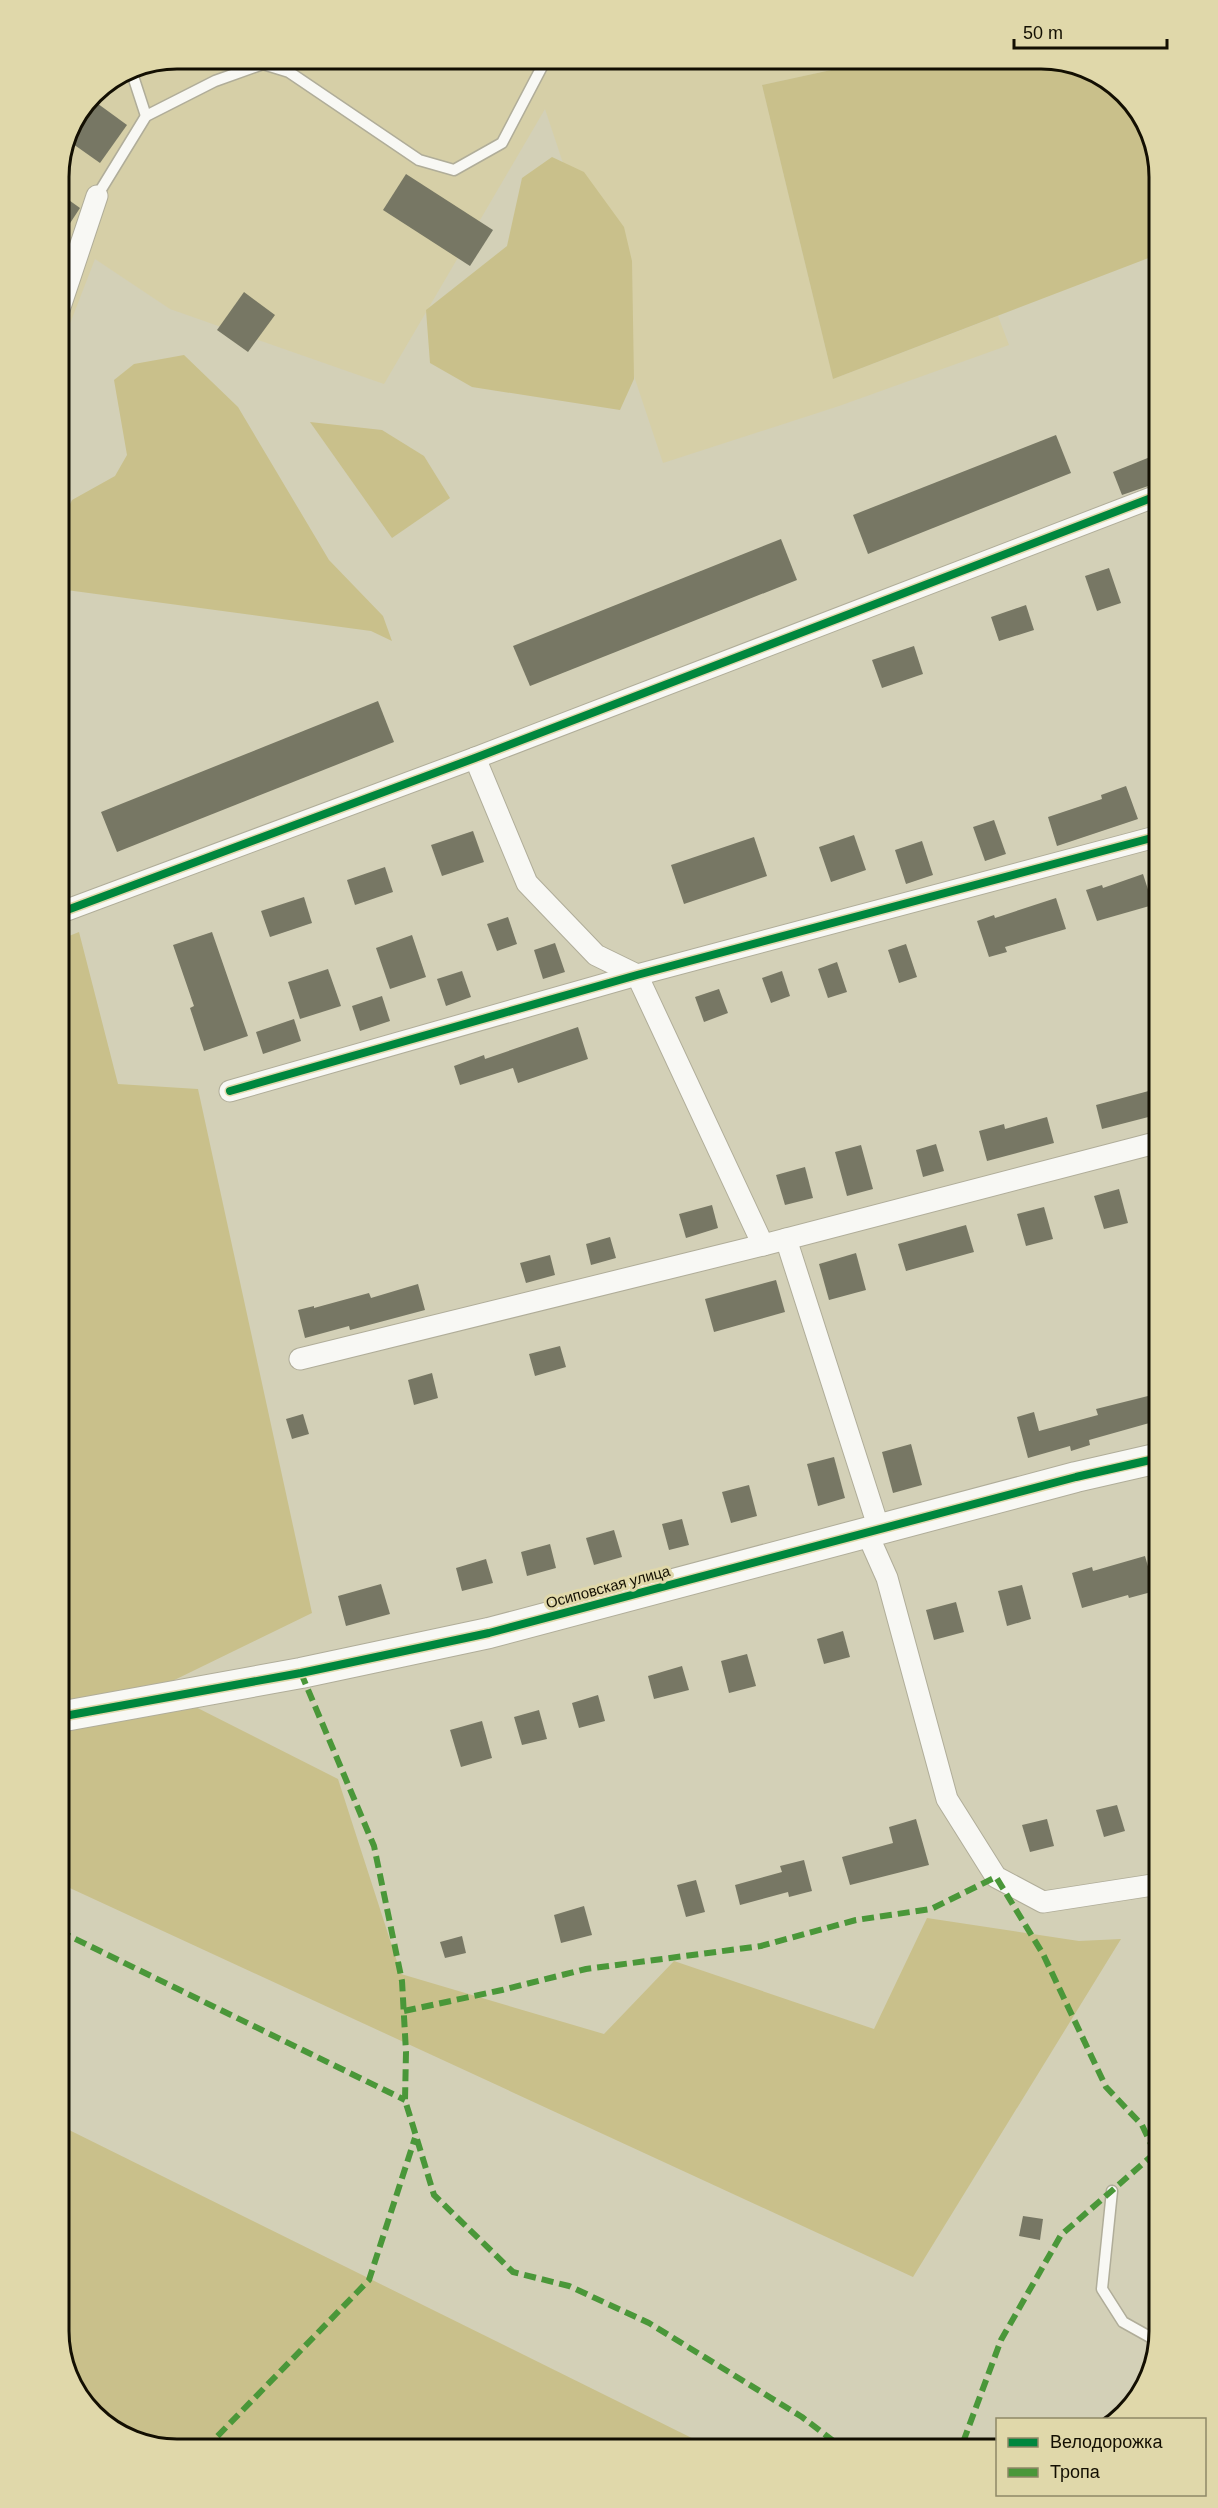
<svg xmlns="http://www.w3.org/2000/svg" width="1218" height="2508" viewBox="0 0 1218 2508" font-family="Arial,sans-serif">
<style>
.built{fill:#d6cfa7}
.green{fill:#c9c08b}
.building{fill:#777764}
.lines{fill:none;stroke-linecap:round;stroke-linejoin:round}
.lane-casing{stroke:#b0ad99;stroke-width:13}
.street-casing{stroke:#b0ad99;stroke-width:23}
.secondary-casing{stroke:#b0ad99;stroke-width:32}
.lane{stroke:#f8f8f4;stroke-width:10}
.street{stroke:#f8f8f4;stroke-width:21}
.secondary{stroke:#f8f8f4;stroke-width:30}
.quiet{stroke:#4a9739;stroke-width:6;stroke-dasharray:12 6;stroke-linecap:butt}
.cycleway-casing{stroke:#e0d8aa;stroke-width:11}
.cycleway{stroke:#00873e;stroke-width:8}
.labels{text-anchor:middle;stroke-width:6;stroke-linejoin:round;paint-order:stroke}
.street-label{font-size:15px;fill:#130f02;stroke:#e0d8aa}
.rim{fill:none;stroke:#130f02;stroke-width:3}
</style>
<rect width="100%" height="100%" fill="#d3d0b7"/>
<polygon class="built" points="177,59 882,59 762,85 833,379 998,316 1009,345 839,406 663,463 545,109 384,384 170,309 95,259 59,352 59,170 68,131 93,93 132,67"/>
<g class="green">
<polygon points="882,59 1049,59 1113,83 1151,132 1159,177 1159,254 833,379 762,85"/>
<polygon points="552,157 584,172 624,227 632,261 634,379 620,410 472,387 430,363 426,310 507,246 522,178"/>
<polygon points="184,355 238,407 329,560 383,616 392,641 371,631 59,589 59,526 72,500 115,476 127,455 114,380 134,364"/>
<polygon points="310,422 382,430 424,456 450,498 392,538"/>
<polygon points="79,932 118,1084 198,1089 312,1613 158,1688 338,1779 401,1974 604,2034 674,1961 874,2029 927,1918 1079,1941 1121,1939 913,2277 59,1883 59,940"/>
<polygon points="59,2125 714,2449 170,2449 111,2429 67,2376 59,2331"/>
</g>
<g class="building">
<polygon points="90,98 127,125 100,163 66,139 68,131"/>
<polygon points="406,174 493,230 470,266 383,210"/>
<polygon points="59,193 80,208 59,240"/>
<polygon points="244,292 275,315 248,352 217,330"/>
<polygon points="1056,435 1071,473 868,554 853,515"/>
<polygon points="1160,453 1160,482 1122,495 1113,472"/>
<polygon points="781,539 797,580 530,686 513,646"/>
<polygon points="1109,568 1121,603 1097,611 1085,576"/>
<polygon points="1026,605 1034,630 999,641 991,617"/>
<polygon points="914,646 923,674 882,688 872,660"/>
<polygon points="378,701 394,742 117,852 101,812"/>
<polygon points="1126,786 1138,819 1057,846 1048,817 1102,799 1101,795"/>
<polygon points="994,820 1006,854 985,861 973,827"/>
<polygon points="473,831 484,862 442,876 431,845"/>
<polygon points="854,835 866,870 831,882 819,847"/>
<polygon points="754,837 767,876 684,904 671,865"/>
<polygon points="922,841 933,875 906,884 895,850"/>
<polygon points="385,867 393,892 355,905 347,880"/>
<polygon points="1143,874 1153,905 1097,921 1086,890 1102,885 1103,888"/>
<polygon points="304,897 312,923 270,937 261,911"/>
<polygon points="1056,898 1066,929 1005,947 1007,952 989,957 977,921 994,915 995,918"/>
<polygon points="508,917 517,944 497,951 487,924"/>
<polygon points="212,932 248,1036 204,1051 190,1008 194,1006 173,945"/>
<polygon points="412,935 426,977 390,989 376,948"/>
<polygon points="555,943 565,972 543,979 534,950"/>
<polygon points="906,944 917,977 899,983 888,950"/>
<polygon points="837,962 847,992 828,998 818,969"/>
<polygon points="328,969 341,1006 300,1019 288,982"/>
<polygon points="462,971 471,997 446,1006 437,979"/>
<polygon points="782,971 790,996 771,1003 762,978"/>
<polygon points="719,989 728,1013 704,1022 695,997"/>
<polygon points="382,996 390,1021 360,1031 352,1006"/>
<polygon points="294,1019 301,1041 263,1054 256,1032"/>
<polygon points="578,1027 588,1059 518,1083 513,1068 460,1085 454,1066 484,1055 485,1059"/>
<polygon points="1160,1088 1160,1114 1102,1129 1096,1105"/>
<polygon points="1047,1117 1054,1143 987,1161 979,1131 1004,1124 1005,1129"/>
<polygon points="936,1144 944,1171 923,1177 916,1150"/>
<polygon points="861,1145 873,1189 847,1196 835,1152"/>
<polygon points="805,1167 813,1198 785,1205 776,1175"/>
<polygon points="1119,1189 1128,1223 1104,1229 1094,1196"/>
<polygon points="712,1205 718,1228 686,1238 679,1214"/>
<polygon points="1044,1207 1053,1239 1026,1246 1017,1214"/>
<polygon points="966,1225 974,1252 906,1271 898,1244"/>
<polygon points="610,1237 616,1258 591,1265 586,1244"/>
<polygon points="856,1253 866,1290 829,1300 819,1264"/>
<polygon points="550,1255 555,1275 526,1283 520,1263"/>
<polygon points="776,1280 785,1312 714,1332 705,1299"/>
<polygon points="418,1284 425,1310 350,1330 349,1326 305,1338 298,1310 314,1306 314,1308 369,1293 371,1298"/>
<polygon points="560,1346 566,1367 535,1376 529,1354"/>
<polygon points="432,1373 438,1398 414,1405 408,1380"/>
<polygon points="1160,1393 1160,1420 1089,1440 1090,1445 1071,1451 1070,1446 1028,1458 1017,1417 1034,1412 1039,1431 1098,1415 1096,1409"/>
<polygon points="303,1414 309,1434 292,1439 286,1419"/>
<polygon points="911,1444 922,1485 893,1493 882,1452"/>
<polygon points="834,1457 845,1498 818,1506 807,1464"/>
<polygon points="749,1485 757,1516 731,1523 722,1492"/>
<polygon points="682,1519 689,1545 669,1550 662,1524"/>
<polygon points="614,1530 622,1557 594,1565 586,1538"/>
<polygon points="550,1544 556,1568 527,1576 521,1552"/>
<polygon points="1145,1556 1155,1591 1129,1598 1128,1595 1082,1608 1072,1573 1092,1567 1093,1571"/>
<polygon points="486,1559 493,1583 462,1591 456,1568"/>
<polygon points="381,1584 390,1614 346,1626 338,1596"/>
<polygon points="1022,1585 1031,1619 1007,1626 998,1591"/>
<polygon points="956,1602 964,1632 934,1640 926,1610"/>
<polygon points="843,1631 850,1657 824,1664 817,1639"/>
<polygon points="747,1654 756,1686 729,1693 721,1661"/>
<polygon points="682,1666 689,1690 654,1699 648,1676"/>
<polygon points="598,1695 605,1721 579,1728 572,1703"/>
<polygon points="539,1710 547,1739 522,1745 514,1717"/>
<polygon points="482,1721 492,1758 461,1767 450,1730"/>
<polygon points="1117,1805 1125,1831 1104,1837 1096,1810"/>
<polygon points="916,1819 929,1865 850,1885 842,1857 893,1843 889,1827"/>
<polygon points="1047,1819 1054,1846 1030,1852 1022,1825"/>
<polygon points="804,1860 812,1891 789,1897 788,1892 740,1905 735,1885 782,1872 780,1866"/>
<polygon points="696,1880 705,1912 686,1917 677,1885"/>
<polygon points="584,1906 592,1935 561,1943 554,1915"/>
<polygon points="462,1936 466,1953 445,1958 440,1942"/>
<polygon points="1023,2216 1043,2219 1040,2240 1019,2236"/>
</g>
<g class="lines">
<g class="lane-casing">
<g id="lane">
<polyline points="128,70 132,73 146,116"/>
<polyline points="97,196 146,116 215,81 263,64 289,72 419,160 454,170 502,143 546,59"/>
<polyline points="1112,2191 1102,2289 1123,2322 1157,2341"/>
</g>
</g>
<g class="street-casing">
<g id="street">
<polyline points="59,310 97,196"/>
<polyline points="475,758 527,883 596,955 637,975 763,1245"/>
<polyline points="59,913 475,758 1159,495"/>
<polyline points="230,1091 637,975 1159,836"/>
<polyline points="786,1239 879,1529"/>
<polyline points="300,1359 763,1245 1159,1142"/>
<polyline points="867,1533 887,1578 947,1799 996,1877 1043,1902 1159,1884"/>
</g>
</g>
<g class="secondary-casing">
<polyline id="secondary" points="59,1717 301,1673 489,1633 1076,1477 1159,1458"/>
</g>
<use href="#lane" class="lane"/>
<use href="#street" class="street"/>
<use href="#secondary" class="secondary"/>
<g class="quiet">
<polyline points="301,1673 374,1846 402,1981 406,2052 405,2100 434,2195 513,2272 569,2286 649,2323 802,2417 844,2449"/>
<polyline points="59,1931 405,2100"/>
<polyline points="404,2011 502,1990 586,1969 761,1946 856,1920 931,1909 996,1877 1043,1954 1106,2087 1142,2125 1159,2161"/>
<polyline points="205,2449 369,2280 415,2138"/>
<polyline points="976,2449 962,2445 1001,2340 1061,2235 1155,2153"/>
</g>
<g class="cycleway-casing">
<g id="cycleway">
<polyline points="59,913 475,758 1159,495"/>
<polyline points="230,1091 637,975 1159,836"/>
<polyline points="59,1717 301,1673 489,1633 1076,1477 1159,1458"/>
</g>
</g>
<use href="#cycleway" class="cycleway"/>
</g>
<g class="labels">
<g class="street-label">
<text transform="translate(608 1587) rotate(-15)" y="5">Осиповская улица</text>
</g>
</g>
<path d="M0 0H1218V2508H0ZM177 69H1041A108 108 0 0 1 1149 177V2331A108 108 0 0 1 1041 2439H177A108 108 0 0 1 69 2331V177A108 108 0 0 1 177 69Z" fill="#e0d8aa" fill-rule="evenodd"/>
<path class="rim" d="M177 69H1041A108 108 0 0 1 1149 177V2331A108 108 0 0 1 1041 2439H177A108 108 0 0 1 69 2331V177A108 108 0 0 1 177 69Z"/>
<rect x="996" y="2418" width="210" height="78" fill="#e0d8aa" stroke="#8e8867" stroke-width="1.5"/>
<rect x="1008" y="2438" width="30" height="9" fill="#00873e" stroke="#8e8867" stroke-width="1.5"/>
<text x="1050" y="2448" font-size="18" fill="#130f02">Велодорожка</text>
<rect x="1008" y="2468" width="30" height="9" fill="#4a9739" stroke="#8e8867" stroke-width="1.5"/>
<text x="1050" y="2478" font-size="18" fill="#130f02">Тропа</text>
<path d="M1014 39v9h153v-9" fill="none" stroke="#130f02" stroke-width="3"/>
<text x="1023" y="39" font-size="18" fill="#130f02" stroke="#e0d8aa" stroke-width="4.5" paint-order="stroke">50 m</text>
</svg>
